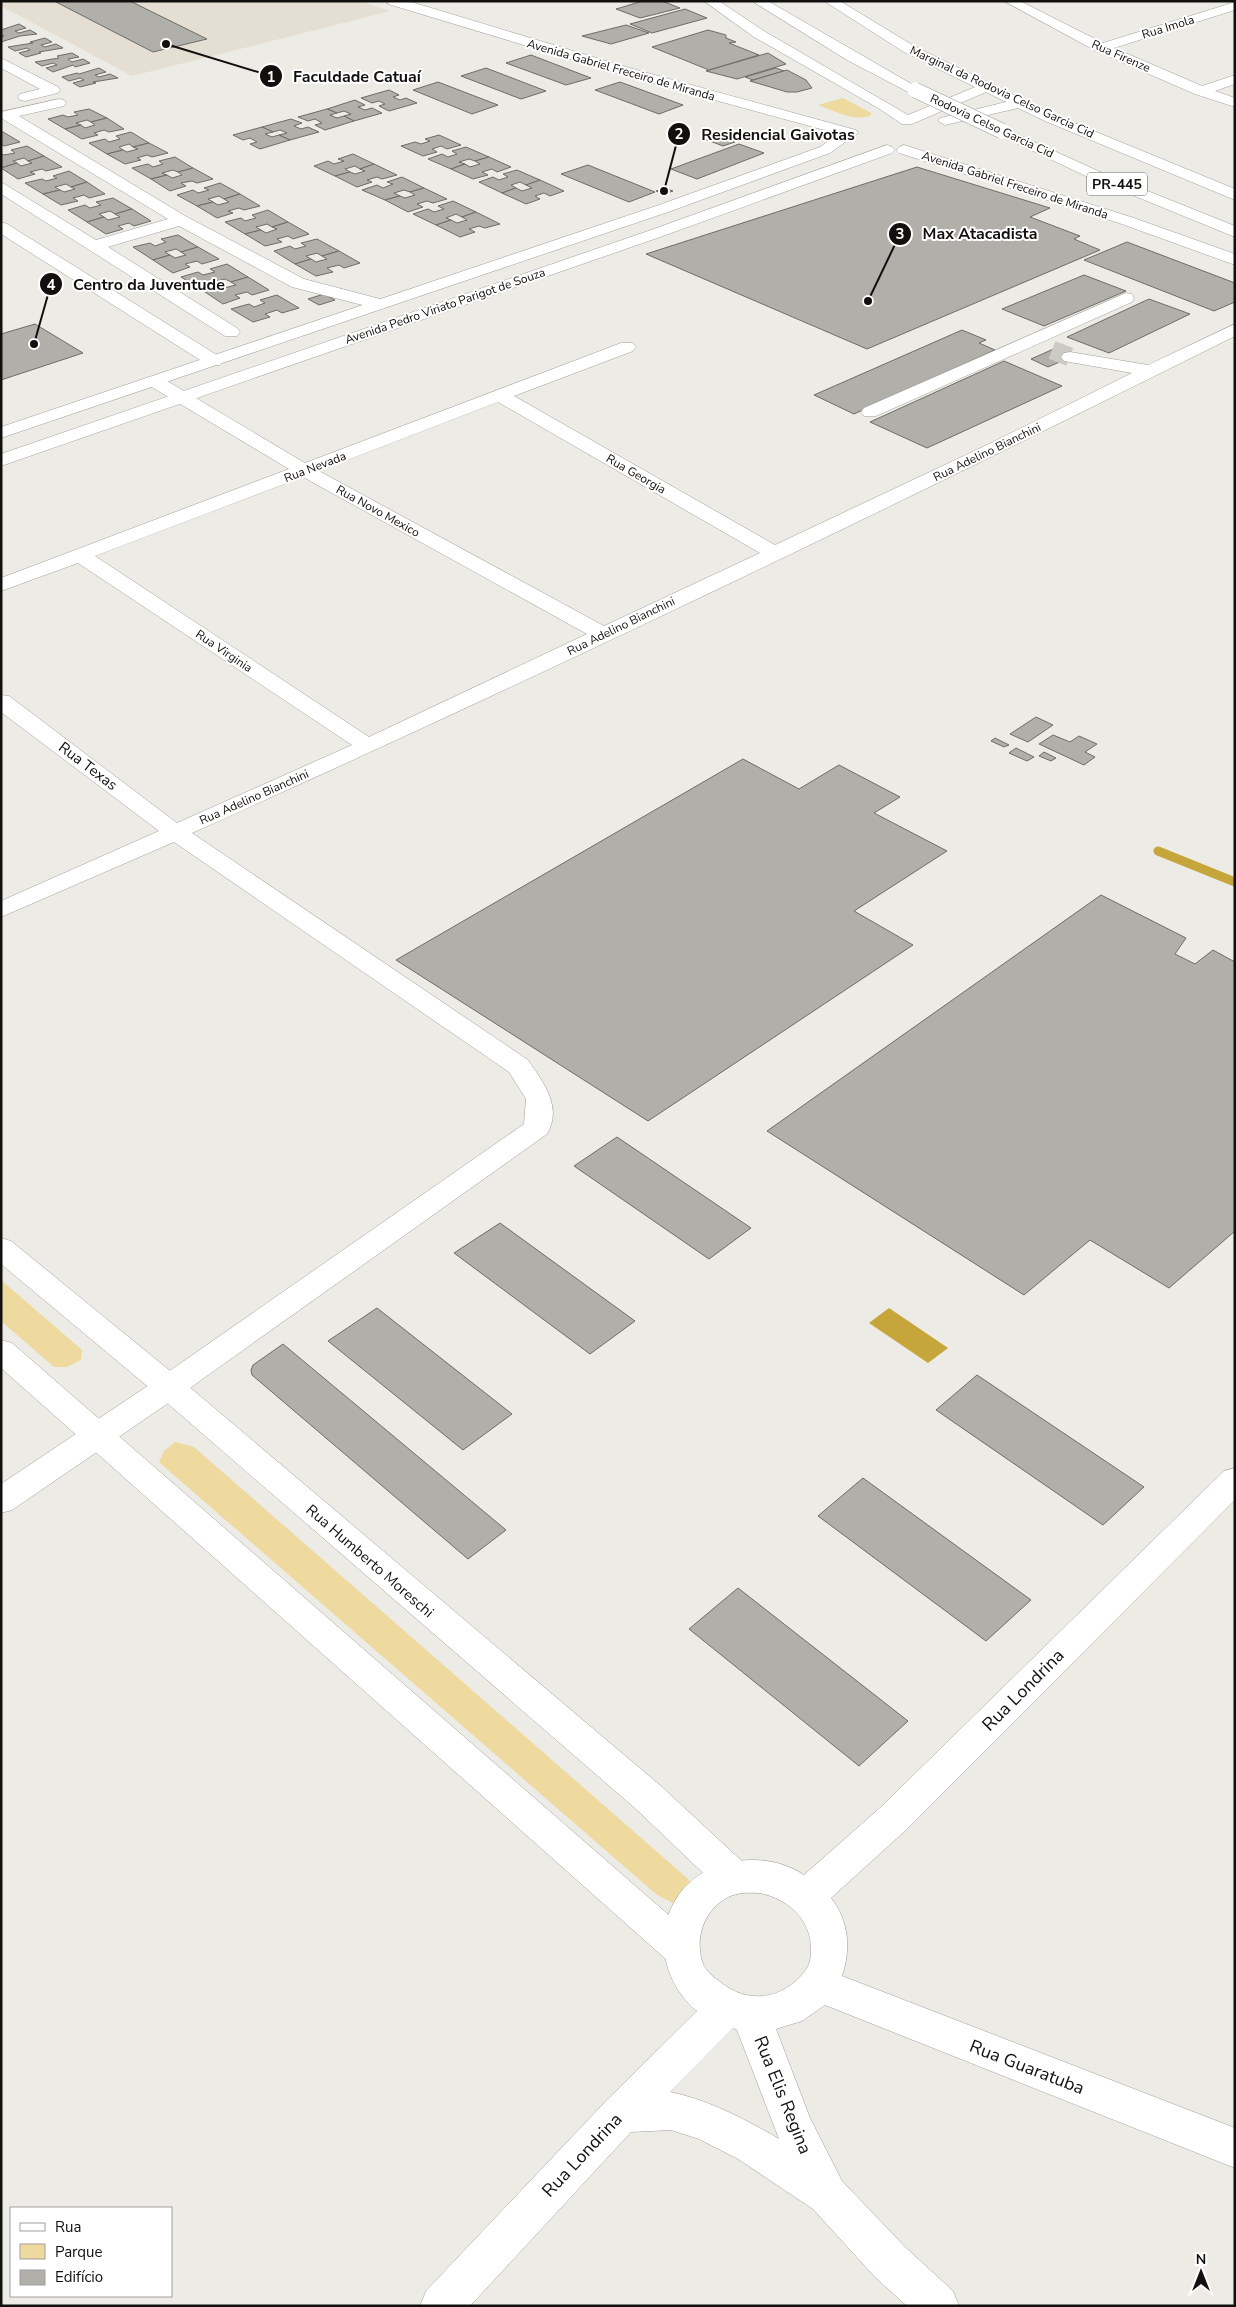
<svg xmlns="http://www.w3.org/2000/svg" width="1236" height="2307" viewBox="0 0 1236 2307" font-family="'Nunito Sans',sans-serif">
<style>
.built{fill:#e4dfd2}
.green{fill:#eeda9e}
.water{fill:#c6a53a}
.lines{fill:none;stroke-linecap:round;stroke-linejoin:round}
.stream{stroke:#c6a53a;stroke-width:9}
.building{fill:#b1afa9;stroke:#6e6c67}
.street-tunnel{stroke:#cccac5;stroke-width:19;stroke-dasharray:19 9;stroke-linecap:butt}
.street-casing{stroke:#a19f9a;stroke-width:1}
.secondary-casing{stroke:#a19f9a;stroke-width:1}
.highway-casing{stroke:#a19f9a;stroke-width:1}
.street{fill:#fff;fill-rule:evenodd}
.secondary{fill:#fff;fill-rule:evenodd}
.highway{fill:#fff;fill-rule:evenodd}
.highway-bridge-casing{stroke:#a19f9a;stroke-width:16;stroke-linecap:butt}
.highway-bridge{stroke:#fff;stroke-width:15}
.labels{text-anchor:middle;stroke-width:4;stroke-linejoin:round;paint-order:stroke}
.far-street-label{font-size:12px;fill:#11100e;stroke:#fff}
.shield{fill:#fff;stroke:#585856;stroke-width:1}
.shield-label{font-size:14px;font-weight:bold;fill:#11100e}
.street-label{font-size:15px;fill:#11100e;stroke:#fff}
.near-street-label{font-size:18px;fill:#11100e;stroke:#fff}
.leader{fill:none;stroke:#11100e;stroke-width:2}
.callout-dot{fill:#11100e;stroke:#fff;stroke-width:2}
.mark-label{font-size:15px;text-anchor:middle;font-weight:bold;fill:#fff}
.callout-label{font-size:16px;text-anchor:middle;font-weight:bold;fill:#11100e;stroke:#fff;stroke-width:4;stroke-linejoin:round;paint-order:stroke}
</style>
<rect width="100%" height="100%" fill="#edebe5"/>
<polygon class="built" points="1,1 359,1 391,11 132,76 1,6"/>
<g class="green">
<path d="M 843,98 L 871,113 L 871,115 C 855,123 833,110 818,105 Z"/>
<polygon points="1,1280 82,1350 81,1360 67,1367 54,1367 1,1321"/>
<polygon points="175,1442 194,1447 687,1878 696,1891 675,1904 657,1895 168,1470 159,1462 164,1451"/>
</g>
<polygon class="water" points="889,1308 948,1348 928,1363 869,1323"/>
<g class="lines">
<polyline class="stream" points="1158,851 1235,882"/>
</g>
<g class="building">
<polygon points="54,1 130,1 207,39 153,52"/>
<polygon points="643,1 662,1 680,8 640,18 616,9"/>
<polygon points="685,9 707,18 652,33 630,24"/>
<polygon points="19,24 26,28 15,31 19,33 30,30 37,34 20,36 1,42 1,37 4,36 1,34 1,30"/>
<polygon points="626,25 649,33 611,44 582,36"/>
<polygon points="708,30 726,35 726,38 736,42 729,43 759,55 709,70 652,47"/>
<polygon points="45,38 52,42 41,45 45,47 56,44 63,48 39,52 41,53 26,57 19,53 30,50 27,48 15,51 8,47 33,43 30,42"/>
<polygon points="72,53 79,57 68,59 72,62 83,59 90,63 75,67 73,65 53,72 46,68 57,65 53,63 42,66 35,62 59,58 57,56"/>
<polygon points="768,53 786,64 737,79 706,71"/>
<polygon points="531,55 591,78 566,85 506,63"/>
<polygon points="99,68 106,72 95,75 99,77 110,74 118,78 93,82 96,83 80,87 73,83 84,80 80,78 69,81 62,77 77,73 79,74"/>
<polygon points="486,68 546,91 521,99 461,76"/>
<polygon points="776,68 784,71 753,80 745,77"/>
<polygon points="787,70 806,80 812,88 797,92 787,92 750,81"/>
<polygon points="438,82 498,105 472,114 413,90"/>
<polygon points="620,82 683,105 659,114 595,90"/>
<polygon points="389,90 399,95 393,97 400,100 406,98 417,103 389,111 379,106 385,104 379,101 372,103 361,98"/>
<polygon points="355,100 365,105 358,107 365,110 372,108 382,113 354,121 344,116 351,114 344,111 337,113 327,109"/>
<polygon points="89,109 107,118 91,122 87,120 76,123 81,125 65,129 48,119 63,115 68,117 78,115 74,112"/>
<polygon points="327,109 337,113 330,115 337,118 344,116 354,121 325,130 315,125 322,123 315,119 308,121 298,117"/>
<polygon points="107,118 124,129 109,132 104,130 94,133 98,135 82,139 65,129 81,125 85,128 95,125 91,122"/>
<polygon points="291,119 302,123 294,126 301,129 308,127 319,132 290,140 279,135 287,133 280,130 273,132 262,127"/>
<polygon points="262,127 273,132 265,134 272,137 279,135 290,140 260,149 250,144 257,142 250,138 243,140 233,135"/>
<polygon points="1,132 3,132 20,142 4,146 1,144"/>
<polygon points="131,132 149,143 133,147 129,144 119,147 123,150 107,154 89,143 105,139 109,142 120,139 116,136"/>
<polygon points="714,134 735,142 723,146 702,138"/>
<polygon points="439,135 461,145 447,149 441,146 432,149 437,152 423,156 401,146 415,142 421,144 430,141 425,139"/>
<polygon points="149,143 168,153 152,157 147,155 137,158 141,160 125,164 107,154 123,150 127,152 138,149 133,147"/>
<polygon points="739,144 764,153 697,179 671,169"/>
<polygon points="27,146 44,156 28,161 24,158 13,161 17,163 1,168 1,154 4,155 15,153 11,150"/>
<polygon points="466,147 489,157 475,161 469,159 459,162 465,164 451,169 428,159 442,154 448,157 457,154 452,151"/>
<polygon points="353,154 374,164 360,169 355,166 345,169 350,172 335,176 314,166 328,161 334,164 344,161 338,159"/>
<polygon points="44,156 62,167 46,171 42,169 30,172 35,174 18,179 1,168 17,163 21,166 32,163 28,161"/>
<polygon points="175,157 193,168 178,172 173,170 162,173 167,175 151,179 132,168 148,164 153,167 163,164 159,161"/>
<polygon points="489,157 511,167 497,172 492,169 482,172 488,175 473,179 451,169 465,164 470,167 480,164 475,161"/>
<polygon points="374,164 397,175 382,179 377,177 367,180 372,182 357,187 335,176 350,172 355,174 365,171 360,169"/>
<polygon points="588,165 655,192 629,202 561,174"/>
<polygon points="917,167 1050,208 1030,217 1080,236 1074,239 1100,250 867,349 646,254"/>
<polygon points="193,168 213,179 197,183 192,181 181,183 186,186 170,191 151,179 167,175 172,178 182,175 178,172"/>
<polygon points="517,170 540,180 526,185 520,182 511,185 516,188 502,193 479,182 493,177 499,180 508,177 503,174"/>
<polygon points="69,171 87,182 71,187 66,184 55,187 60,190 43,194 25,183 42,179 46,181 57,178 53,176"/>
<polygon points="402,177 424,188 410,192 404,190 394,193 400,196 385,200 362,190 377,185 383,188 393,184 387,182"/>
<polygon points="540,180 564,191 550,196 544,193 535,196 540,199 526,204 502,193 516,188 522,191 532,188 526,185"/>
<polygon points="87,182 105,194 89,198 84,195 73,198 78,201 61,205 43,194 60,190 64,192 75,189 71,187"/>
<polygon points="220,183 240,194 224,199 219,196 208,199 213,202 197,206 177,195 193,190 198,193 209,190 204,188"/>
<polygon points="424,188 447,199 433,203 427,201 417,204 423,207 408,212 385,200 400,196 405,198 415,195 410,192"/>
<polygon points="665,188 673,191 664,194 656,191"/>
<polygon points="240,194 260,206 244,210 239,208 228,211 233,213 217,218 197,206 213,202 218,205 229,202 224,199"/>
<polygon points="113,198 132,209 115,214 110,211 99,214 104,217 87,222 68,210 85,205 90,208 101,205 96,202"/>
<polygon points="453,201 476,212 462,217 456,214 446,218 451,220 436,225 413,214 428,209 434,212 444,209 438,206"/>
<polygon points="132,209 151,221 134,226 129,223 118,226 123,229 106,234 87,222 104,217 108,220 120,217 115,214"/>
<polygon points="268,210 288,222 272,227 267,224 256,227 261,230 245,234 225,222 241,218 245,221 256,218 252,215"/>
<polygon points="476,212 500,224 485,228 479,226 469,229 475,232 460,237 436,225 451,220 457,223 467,220 462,217"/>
<polygon points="288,222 309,234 293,239 288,236 277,239 282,242 265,246 245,234 261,230 266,233 277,229 272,227"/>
<polygon points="178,235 198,247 181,252 176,249 165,252 170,255 153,260 133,247 150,243 155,246 166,242 161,239"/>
<polygon points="317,239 339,251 322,256 317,253 306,256 311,259 295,264 274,251 290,246 295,249 306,246 301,243"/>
<polygon points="1127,242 1235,283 1235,302 1214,311 1084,260"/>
<polygon points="198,247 219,259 202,264 197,261 185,264 190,267 173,273 153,260 170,255 175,258 186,255 181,252"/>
<polygon points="339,251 360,263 344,268 339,265 327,268 333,272 316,276 295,264 311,259 316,262 327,259 322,256"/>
<polygon points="227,264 248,277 231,282 225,279 214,282 219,285 202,290 181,277 198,272 203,275 215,272 210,269"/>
<polygon points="1084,275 1126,291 1044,326 1002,309"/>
<polygon points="248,277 269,290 252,295 247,292 235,295 240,298 223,304 202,290 219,285 224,288 236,285 231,282"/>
<polygon points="324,294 335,300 319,305 308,299"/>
<polygon points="277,295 299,308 282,313 277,310 265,314 270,317 253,322 231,309 249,304 254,307 265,303 260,300"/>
<polygon points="1149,299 1190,314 1109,353 1067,337"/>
<polygon points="35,324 83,353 1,380 1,334"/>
<polygon points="962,330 986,340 979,343 995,350 854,414 814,395"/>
<polygon points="1058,347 1076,355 1048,367 1031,359"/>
<polygon points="1004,361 1062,386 927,448 870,422"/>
<polygon points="1036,717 1053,725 1028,742 1010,734"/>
<polygon points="1053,735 1070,742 1079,736 1097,744 1085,752 1095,757 1084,765 1039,744"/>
<polygon points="995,738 1009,745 1004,747 991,741"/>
<polygon points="1016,748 1034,757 1027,761 1009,753"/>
<polygon points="1044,752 1056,758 1051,761 1039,756"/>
<polygon points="743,759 799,789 839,765 900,797 874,813 947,851 854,911 913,945 648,1121 396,960"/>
<polygon points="1101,895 1186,938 1175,954 1195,964 1213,950 1235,962 1235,1231 1169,1288 1090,1240 1024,1295 767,1131"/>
<polygon points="617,1137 751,1228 709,1259 574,1166"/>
<polygon points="500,1223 635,1321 590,1354 454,1253"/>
<polygon points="377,1308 512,1414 463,1450 328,1341"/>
<polygon points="283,1344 506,1530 468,1559 252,1375 251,1370 253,1365"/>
<polygon points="977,1375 1144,1487 1103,1525 936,1410"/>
<polygon points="863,1478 1031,1600 986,1641 818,1516"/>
<polygon points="738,1588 908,1721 859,1766 689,1629"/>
</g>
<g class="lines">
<polyline class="street-tunnel" points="1052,350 1070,357"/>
<g class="street-casing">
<g id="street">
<polygon points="1004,1 1020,1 1103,43 1235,2 1235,10 1114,48 1202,86 1235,75 1235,84 1215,91 1235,98 1235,107 1195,94 1096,51"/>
<polygon points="1,58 58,87 60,90 58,93 25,101 20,100 18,97 20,94 40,89 1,68"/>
<polygon points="59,99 64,100 66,103 64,106 19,116 187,217 304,279 384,300 386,304 384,308 378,309 292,287 179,226 108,247 237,328 240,332 237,336 225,336 1,194 1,182 96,240 168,219 1,118 1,112"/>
<polygon points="1,222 7,224 220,357 223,361 220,365 208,365 1,234"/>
<polygon points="1126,293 1132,294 1134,298 1132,302 876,416 864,416 861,412 864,408"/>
<path d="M 1235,324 L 1235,336 C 891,508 544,675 192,833 L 528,1060 C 543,1082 563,1107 547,1134 L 180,1395 L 12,1510 L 1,1513 L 1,1484 L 158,1379 L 524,1124 L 526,1099 L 509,1072 L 174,842 L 1,917 L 1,901 L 159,831 L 1,712 L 1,695 L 9,696 L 177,823 L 352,745 L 78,563 L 1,591 L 1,578 L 289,469 L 150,386 L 147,382 L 150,378 L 162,378 L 305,463 L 621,343 L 633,343 L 636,347 L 633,351 L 514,396 L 775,545 L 989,444 L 1132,373 L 1064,361 L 1061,357 L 1064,353 L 1070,352 L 1148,365 ZM 498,402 L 760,553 L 604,626 L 319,471 ZM 303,477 L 587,634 L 369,737 L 95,556 Z"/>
<path d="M 1235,1468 L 1235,1500 L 907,1829 L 831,1898 C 849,1921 851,1949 842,1976 L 1235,2128 L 1235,2168 L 825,2005 L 802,2021 L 776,2029 L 810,2118 L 842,2181 L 905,2247 L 953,2291 L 959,2306 L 907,2306 L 875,2277 L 813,2209 L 738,2159 L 699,2139 L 671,2130 L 631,2132 L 470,2306 L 420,2306 L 426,2291 L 607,2100 L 697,2011 C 660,1981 652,1925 684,1888 C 713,1856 769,1851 804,1875 L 881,1807 L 1224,1471 ZM 760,1893 C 788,1899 811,1919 811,1949 C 811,1957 810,1965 805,1971 C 783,2000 747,2005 719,1981 C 713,1977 706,1971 703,1964 C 693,1937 706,1905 733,1895 C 741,1892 752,1893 760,1893 ZM 733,2028 L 737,2030 L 779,2139 C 745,2119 709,2100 670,2092 Z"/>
</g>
</g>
<g class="secondary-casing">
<g id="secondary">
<polygon points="387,1 408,1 633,69 856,130 858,133 830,153 671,211 1,438 1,427 659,205 820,147 839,134 623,75 388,4"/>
<polygon points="704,1 719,1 764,31 908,115 975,87 904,52 824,1 840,1 914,46 1055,115 1235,189 1235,200 1045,121 1018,108 945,125 938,121 940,118 1006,102 986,92 912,124 902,124 878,108 754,37"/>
<polygon points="887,145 892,147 895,150 892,153 663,236 1,466 1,454 651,230"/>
<polygon points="904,145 1131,217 1235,254 1235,265 1119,223 899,153 896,150 899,147"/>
<polygon points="1,1238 11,1241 180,1379 662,1787 747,1866 752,1878 747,1890 734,1895 721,1890 636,1809 158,1395 1,1264"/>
<polygon points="1,1340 12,1343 694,1937 700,1949 694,1961 681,1966 668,1961 1,1368"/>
</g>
</g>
<g class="highway-casing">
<g id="highway">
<polygon points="752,1 768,1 922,90 920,93 910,93 847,60"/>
<polygon points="1002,127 1098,171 1235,226 1235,237 1088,177 997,134 995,131"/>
</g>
</g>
<use href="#street" class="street"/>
<use href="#secondary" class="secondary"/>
<use href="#highway" class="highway"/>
<g class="highway-bridge-casing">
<polyline id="highway-bridge" points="915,90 1002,131"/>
</g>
<use href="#highway-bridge" class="highway-bridge"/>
</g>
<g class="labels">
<g class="far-street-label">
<text transform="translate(1168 27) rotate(-17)" y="4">Rua Imola</text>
<text transform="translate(1121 56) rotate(24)" y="4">Rua Firenze</text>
<text transform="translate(621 70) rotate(16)" y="4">Avenida Gabriel Freceiro de Miranda</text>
<text transform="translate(1002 92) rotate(25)" y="4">Marginal da Rodovia Celso Garcia Cid</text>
<text transform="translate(992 126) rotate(25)" y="4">Rodovia Celso Garcia Cid</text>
<text transform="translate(1015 185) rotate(18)" y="4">Avenida Gabriel Freceiro de Miranda</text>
<text transform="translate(445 306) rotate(-19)" y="4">Avenida Pedro Viriato Parigot de Souza</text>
<text transform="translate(987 452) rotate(-26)" y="4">Rua Adelino Bianchini</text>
<text transform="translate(315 467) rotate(-21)" y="4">Rua Nevada</text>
<text transform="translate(636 474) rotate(30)" y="4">Rua Georgia</text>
<text transform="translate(378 511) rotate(29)" y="4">Rua Novo Mexico</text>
<text transform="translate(621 626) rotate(-26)" y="4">Rua Adelino Bianchini</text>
<text transform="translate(224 651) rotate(34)" y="4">Rua Virginia</text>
<text transform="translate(254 797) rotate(-24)" y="4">Rua Adelino Bianchini</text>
</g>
<rect class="shield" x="1087" y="172.5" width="60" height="23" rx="4"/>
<g class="shield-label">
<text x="1117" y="189">PR-445</text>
</g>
<g class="street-label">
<text transform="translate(88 766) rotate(37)" y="5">Rua Texas</text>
<text transform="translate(370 1561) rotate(41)" y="5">Rua Humberto Moreschi</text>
</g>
<g class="near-street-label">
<text transform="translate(1023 1690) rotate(-45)" y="6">Rua Londrina</text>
<text transform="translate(1027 2067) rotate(21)" y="6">Rua Guaratuba</text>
<text transform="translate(783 2095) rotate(68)" y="6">Rua Elis Regina</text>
<text transform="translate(582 2155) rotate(-47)" y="6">Rua Londrina</text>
</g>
</g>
<path class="leader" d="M166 44L271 76M664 191L679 134M868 301L900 234M34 344L51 284"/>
<g class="callout-dot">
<circle cx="166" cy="44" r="5"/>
<circle cx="664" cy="191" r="5"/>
<circle cx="868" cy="301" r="5"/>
<circle cx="34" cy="344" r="5"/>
<circle cx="271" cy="76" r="12"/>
<circle cx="679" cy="134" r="12"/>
<circle cx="900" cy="234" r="12"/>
<circle cx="51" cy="284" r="12"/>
</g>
<g class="mark-label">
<text x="271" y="82">1</text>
<text x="679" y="139">2</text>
<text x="900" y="239">3</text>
<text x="51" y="290">4</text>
</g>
<g class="callout-label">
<text x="357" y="82">Faculdade Catuaí</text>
<text x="778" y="140">Residencial Gaivotas</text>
<text x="980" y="239">Max Atacadista</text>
<text x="149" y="290">Centro da Juventude</text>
</g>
<rect width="1236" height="2307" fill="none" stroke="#11100e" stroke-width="5"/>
<rect x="10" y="2207" width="162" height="90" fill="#ffffff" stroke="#a09f9f"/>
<rect x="20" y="2223" width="25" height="8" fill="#ffffff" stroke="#a09f9f"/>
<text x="55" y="2232" font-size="15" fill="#11100e">Rua</text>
<rect x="20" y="2244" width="25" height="15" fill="#eeda9e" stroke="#a09f9f"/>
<text x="55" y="2257" font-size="15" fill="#11100e">Parque</text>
<rect x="20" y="2270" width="25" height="15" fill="#b1afa9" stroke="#a09f9f"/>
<text x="55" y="2282" font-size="15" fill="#11100e">Edifício</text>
<g transform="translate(1201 2272)" stroke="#ffffff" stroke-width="4" paint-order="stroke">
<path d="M0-4L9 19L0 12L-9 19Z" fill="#11100e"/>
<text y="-8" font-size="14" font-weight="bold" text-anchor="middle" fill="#11100e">N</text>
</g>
</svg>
